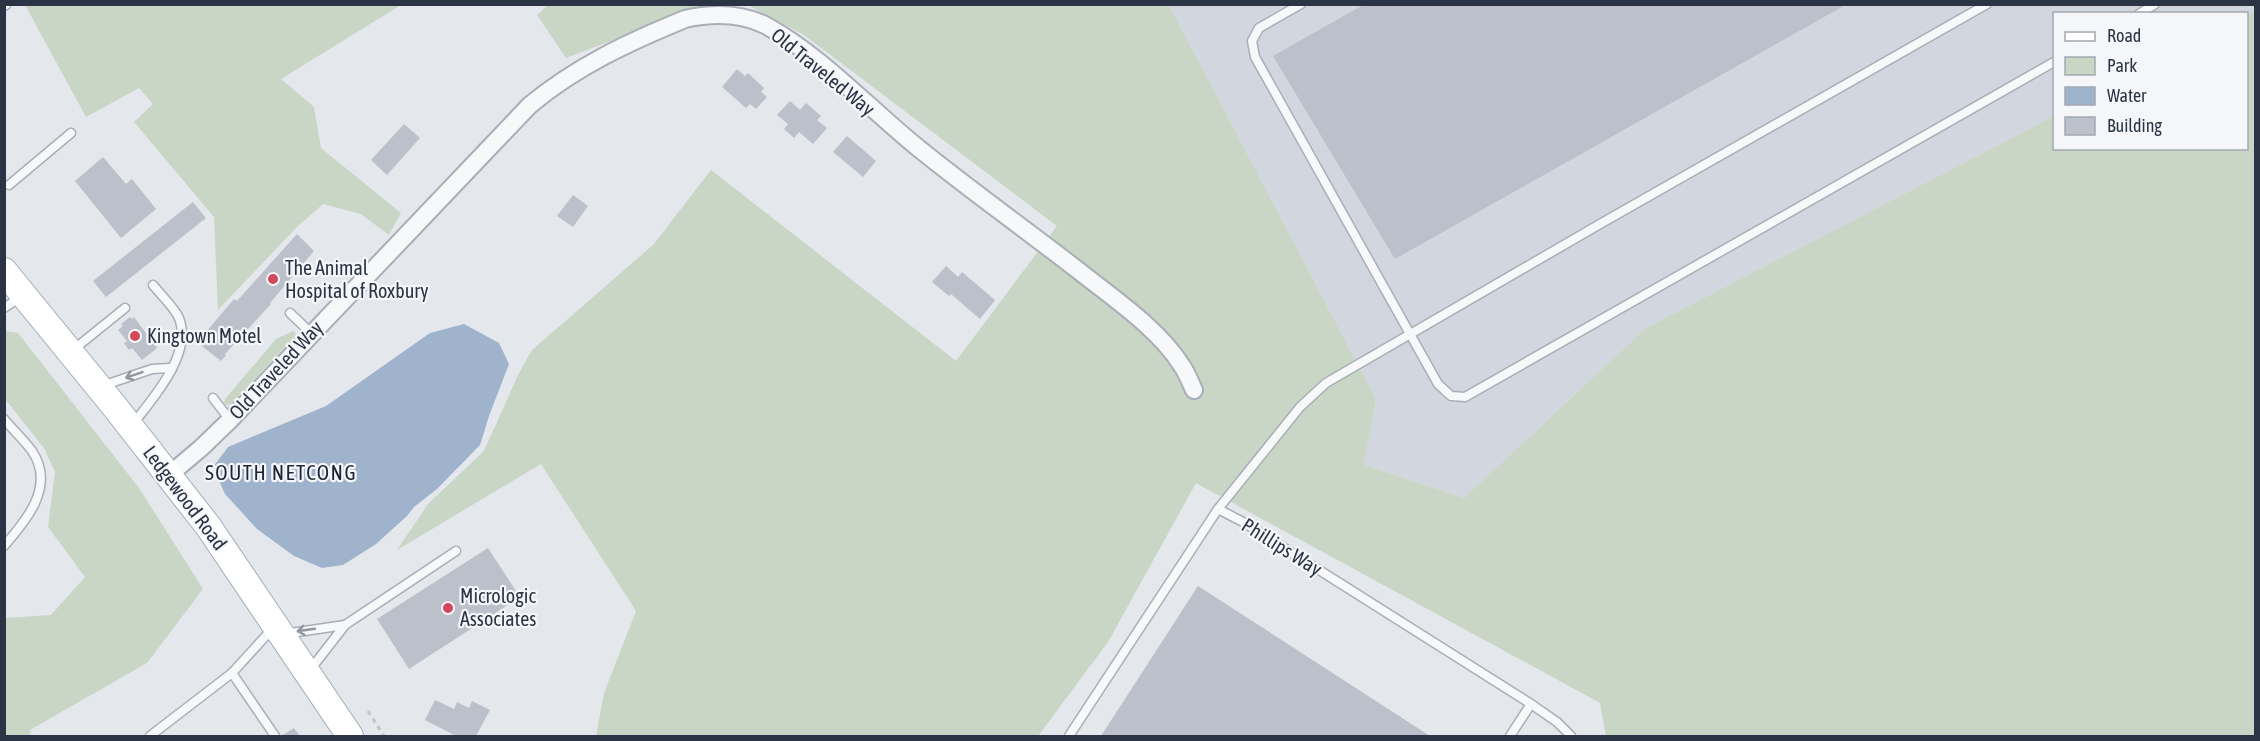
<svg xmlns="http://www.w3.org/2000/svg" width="2260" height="741" viewBox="0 0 2260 741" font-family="'Asap Condensed',sans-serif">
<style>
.built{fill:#d2d6de}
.green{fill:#c9d6c5}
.water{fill:#9fb4cc}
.building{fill:#bbc0ca}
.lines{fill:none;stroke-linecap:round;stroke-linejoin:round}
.lane-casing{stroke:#a9aeb7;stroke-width:11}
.street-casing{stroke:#a9aeb7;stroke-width:20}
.primary-casing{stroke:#a3abb8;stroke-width:28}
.path{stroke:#c2c5cb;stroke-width:3;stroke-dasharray:4.5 4.5;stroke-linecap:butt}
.lane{stroke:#f7f8fa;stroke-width:8}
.street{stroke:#f7f8fa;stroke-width:16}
.primary{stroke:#fff;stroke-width:26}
.oneway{stroke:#9196a0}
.poi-dot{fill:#d1495b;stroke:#f4f6f9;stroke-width:2}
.labels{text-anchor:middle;stroke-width:4.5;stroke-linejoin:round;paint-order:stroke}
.street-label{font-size:20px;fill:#2b3445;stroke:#f4f6f9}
.poi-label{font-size:20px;fill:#2b3445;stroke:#f4f6f9;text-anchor:start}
.neighbourhood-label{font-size:21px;letter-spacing:1.5px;fill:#1d2536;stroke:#f4f6f9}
</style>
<rect width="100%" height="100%" fill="#e4e7ec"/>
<polygon class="built" points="2255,4 2256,11 2247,16 2246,14 2054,14 2054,116 1646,328 1464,498 1364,465 1376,399 1169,5"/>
<g class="green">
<polygon points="25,5 401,5 281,79 314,107 321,148 401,213 389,235 361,214 323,204 297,227 218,310 214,217 134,122 153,104 139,88 86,117"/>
<polygon points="548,5 705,5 566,58 537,15"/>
<polygon points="748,5 1169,5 1376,399 1364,465 1464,498 1646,328 2054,116 2054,148 2246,148 2247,16 2255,11 2255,736 1606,736 1600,703 1196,483 1108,642 1038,736 596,736 604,693 636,611 541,464 397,550 428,504 484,451 518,375 532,350 653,245 711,170 956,361 1057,226 804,35"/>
<polygon points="5,331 18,333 139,488 203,589 147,663 30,730 31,736 5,736 5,618 51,615 85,577 48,527 55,472 44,448 5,399"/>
<polygon points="293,331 296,333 295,336 231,404 226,405 224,403 225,399 276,339"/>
</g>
<polygon class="water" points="464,324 499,343 509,364 489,416 480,445 437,489 414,507 407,516 376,544 343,565 322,568 294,556 257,529 225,494 213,467 228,447 326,406 430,333"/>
<g class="building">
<polygon points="1365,4 1847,4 1395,259 1273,56"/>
<polygon points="737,69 745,76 748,73 764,88 761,92 767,97 756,109 750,104 746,108 722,87"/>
<polygon points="790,101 800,110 806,103 821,116 817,120 827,128 813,144 799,132 794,138 784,129 788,124 777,115"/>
<polygon points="404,124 420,138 387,175 371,160"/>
<polygon points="847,136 876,161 863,177 833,152"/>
<polygon points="103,157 126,184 132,179 156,209 121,238 75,181"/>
<polygon points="573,195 588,206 573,227 557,216"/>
<polygon points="193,202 206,218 106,297 93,281"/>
<polygon points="297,234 314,251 270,303 271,304 225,354 226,355 221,361 203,347 199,340 234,299 237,301"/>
<polygon points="946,266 958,277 962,272 995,300 980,319 951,294 949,296 932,282"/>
<polygon points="130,317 132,319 134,317 157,348 142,360 132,348 129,350 124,343 127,341 118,330 123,326 121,324"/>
<polygon points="488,548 520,597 409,669 377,619"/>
<polygon points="1198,586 1430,736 1101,736"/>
<polygon points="435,700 454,709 457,702 469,708 472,701 490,710 476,736 456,736 425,720"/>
<polygon points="294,728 300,736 281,736"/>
</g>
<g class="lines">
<g class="lane-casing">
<g id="lane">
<polyline points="1301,4 1259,28 1252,41 1255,57 1438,384 1451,396 1465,397 2054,62"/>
<polyline points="4,6 6,5"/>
<polyline points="2139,14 2155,4"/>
<polyline points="9,185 71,133"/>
<polyline points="4,308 22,296"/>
<polyline points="290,313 311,333"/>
<polyline points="73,350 125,308"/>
<polyline points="102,386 152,369 170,368"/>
<polyline points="213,398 230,420"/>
<path d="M 4,419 C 13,430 24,440 32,451 C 56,486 26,521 4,546"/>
<path d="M 133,424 C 153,398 193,354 179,318 C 174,307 161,295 153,285"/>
<polyline points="1218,509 1300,407 1326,383 1600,224 1987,4"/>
<polyline points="345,625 456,551"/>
<polyline points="273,628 232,673 275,736"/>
<polyline points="284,634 345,625 310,670"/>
<polyline points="150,736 232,673"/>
<polyline points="1069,736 1218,509 1243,522 1531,704 1557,722 1571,736"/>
<polyline points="1510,736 1531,704"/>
</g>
</g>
<g class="street-casing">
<path id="street" d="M 169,475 L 201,448 L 230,420 L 530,105 C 577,66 629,42 685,19 C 712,13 740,13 765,25 C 819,54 869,108 917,147 C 970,190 1025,229 1079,271 C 1113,298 1159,329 1182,366 C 1187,373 1190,382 1194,390"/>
</g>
<g class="primary-casing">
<polyline id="primary" points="4,271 115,407 208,526 350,736"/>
</g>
<polyline class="path" points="368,711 384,736"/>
<use href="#lane" class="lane"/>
<use href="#street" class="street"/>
<use href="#primary" class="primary"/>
</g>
<defs><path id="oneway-shaft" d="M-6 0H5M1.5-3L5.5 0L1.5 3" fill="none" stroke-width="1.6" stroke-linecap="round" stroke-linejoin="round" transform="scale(1.5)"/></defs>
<g class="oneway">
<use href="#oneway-shaft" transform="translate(134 375) rotate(161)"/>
<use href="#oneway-shaft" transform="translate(306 630) rotate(172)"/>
</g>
<g class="poi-dot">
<circle cx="273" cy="279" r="6"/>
<circle cx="135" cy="336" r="6"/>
<circle cx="448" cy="608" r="6"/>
</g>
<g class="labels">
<g class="street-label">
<text transform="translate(823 72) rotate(39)" y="7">Old Traveled Way</text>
<text transform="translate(276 370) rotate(-47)" y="7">Old Traveled Way</text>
<text transform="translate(185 498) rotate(53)" y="7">Ledgewood Road</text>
<text transform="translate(1282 547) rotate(32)" y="7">Phillips Way</text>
</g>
<g class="poi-label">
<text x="285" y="275">The Animal<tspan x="285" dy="23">Hospital of Roxbury</tspan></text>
<text x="147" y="343">Kingtown Motel</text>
<text x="460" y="603">Micrologic<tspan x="460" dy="23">Associates</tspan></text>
</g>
<g class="neighbourhood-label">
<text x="281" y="480">SOUTH NETCONG</text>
</g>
</g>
<rect width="2260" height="741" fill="none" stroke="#2b3445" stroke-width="12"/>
<rect x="2053" y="12" width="195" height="138" fill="#f4f6f9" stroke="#a4a8b1" stroke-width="1.5"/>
<rect x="2065" y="32" width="30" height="9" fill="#ffffff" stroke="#a4a8b1" stroke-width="1.5"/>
<text x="2107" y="42" font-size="18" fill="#2b3445">Road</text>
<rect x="2065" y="57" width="30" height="18" fill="#c9d6c5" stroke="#a4a8b1" stroke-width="1.5"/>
<text x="2107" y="72" font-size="18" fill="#2b3445">Park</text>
<rect x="2065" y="87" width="30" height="18" fill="#9fb4cc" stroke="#a4a8b1" stroke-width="1.5"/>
<text x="2107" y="102" font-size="18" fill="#2b3445">Water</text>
<rect x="2065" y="117" width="30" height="18" fill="#bbc0ca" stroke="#a4a8b1" stroke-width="1.5"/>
<text x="2107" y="132" font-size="18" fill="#2b3445">Building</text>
</svg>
